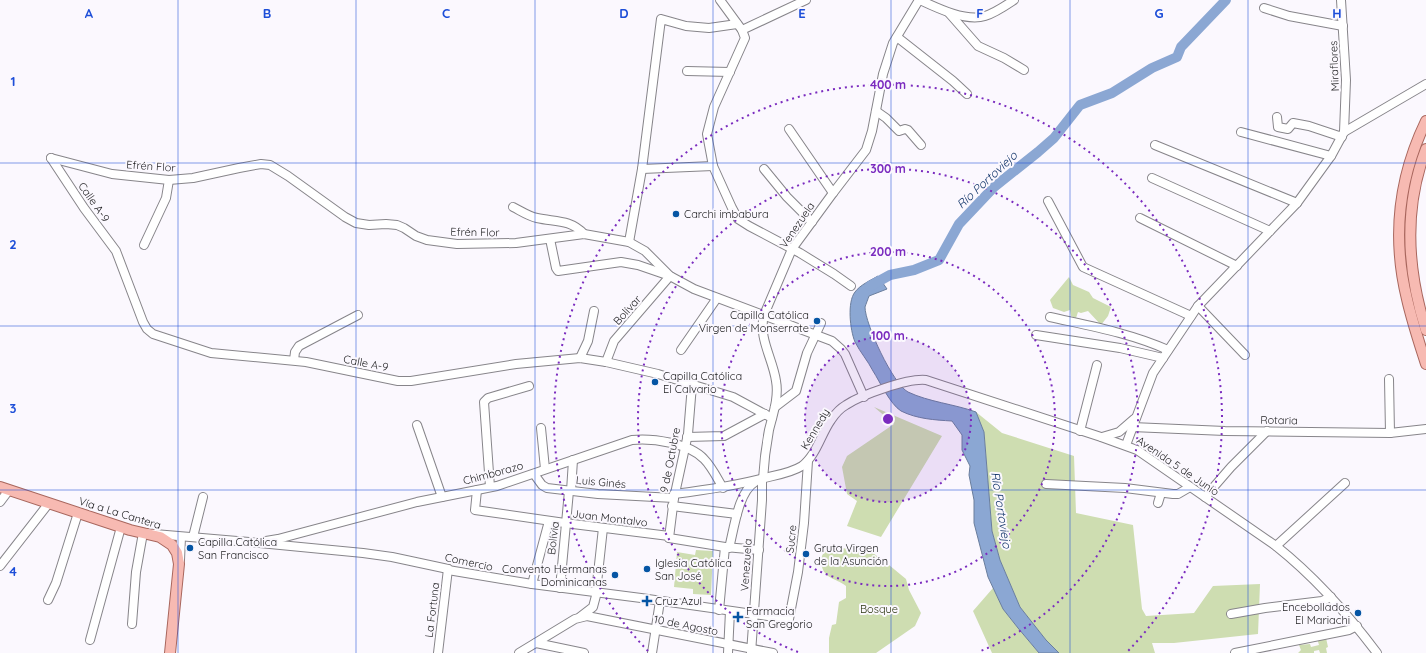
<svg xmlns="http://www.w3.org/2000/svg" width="1426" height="653" viewBox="0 0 1426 653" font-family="Quicksand,sans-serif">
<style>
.green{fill:#ceddb1}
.water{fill:#8ba7d3;stroke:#6a7e9d}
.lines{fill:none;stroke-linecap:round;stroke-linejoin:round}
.river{stroke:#8ba7d3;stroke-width:10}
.minor-casing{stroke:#87858a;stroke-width:10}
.major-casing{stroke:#a8665d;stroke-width:12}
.minor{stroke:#fff;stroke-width:8}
.major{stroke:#f7bab2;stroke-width:10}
.grid{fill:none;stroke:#1d4ed8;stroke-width:1;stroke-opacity:0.55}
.ring{fill:none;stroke:#7b2cbf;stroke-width:2;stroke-dasharray:2 4}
.poi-dot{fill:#0555a4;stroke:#fbf8fe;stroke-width:1.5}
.labels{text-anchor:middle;stroke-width:4;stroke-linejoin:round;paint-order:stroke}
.street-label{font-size:11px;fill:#1e1e20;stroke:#fbf8fe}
.poi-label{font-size:11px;fill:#1e1e20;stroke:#fbf8fe;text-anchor:start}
.park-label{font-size:11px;fill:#2b350f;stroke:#fbf8fe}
.water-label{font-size:12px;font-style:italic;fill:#113469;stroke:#fbf8fe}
.grid-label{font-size:13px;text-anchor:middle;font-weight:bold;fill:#1d4ed8;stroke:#fbf8fe;stroke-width:4;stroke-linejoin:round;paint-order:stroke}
.centre{fill:#7b2cbf;stroke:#fbf8fe;stroke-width:2}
.ring-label{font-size:12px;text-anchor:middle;font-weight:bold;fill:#7b2cbf;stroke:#fbf8fe;stroke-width:4;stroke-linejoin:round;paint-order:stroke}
</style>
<rect width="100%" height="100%" fill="#fbf8fe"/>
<g class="green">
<polygon points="1069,277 1073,285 1089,292 1093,298 1111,307 1108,316 1101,325 1088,311 1081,313 1078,312 1076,318 1071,316 1070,310 1064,312 1053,308 1050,300"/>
<polygon points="874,407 942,436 881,537 847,526 857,501 847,494 842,467 847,456 894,424"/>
<polygon points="976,412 1002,433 1074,456 1076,513 1133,525 1142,609 1146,616 1194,613 1213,586 1260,584 1258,634 1174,643 1152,643 1155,653 1059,653 1046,640 1020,607 1000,560 992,531 984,432"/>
<path d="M 839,548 L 869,550 L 889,565 L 906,579 L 909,590 L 921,613 L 915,626 L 876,653 L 829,653 L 829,638 L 832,625 L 836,624 L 839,602 L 846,598 L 846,586 C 838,579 825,579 822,567 C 820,559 821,556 826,550 Z"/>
<polygon points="696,550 713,551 711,595 693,594 693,589 674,587 677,552 695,555"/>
<polygon points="993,588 1003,609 1018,628 1039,653 992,653 973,611"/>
<polygon points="1317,638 1326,638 1328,647 1326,648 1327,653 1320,653 1319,650 1314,651 1314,653 1298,653 1301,650 1299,645 1310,644 1311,647 1319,645"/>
</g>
<path class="water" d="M 878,276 L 887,289 L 869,296 C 868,299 866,304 865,307 C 865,324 893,384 908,392 C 929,402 954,404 976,412 L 984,432 L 992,531 L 1000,560 L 1020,607 L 1046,640 L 1059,653 L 1039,653 L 1018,628 L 1003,609 L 988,577 L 974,523 L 974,500 L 969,475 L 970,466 L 962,450 L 962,435 L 952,421 C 935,420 917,419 901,411 C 890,404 880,382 873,371 C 868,361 860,352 855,342 C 850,330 847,302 855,292 C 860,285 871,280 878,276 Z"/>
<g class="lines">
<polyline class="river" points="870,286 890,275 914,270 939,260 959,224 994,187 1038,152 1054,138 1080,105 1112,93 1152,68 1177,57 1181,47 1226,0"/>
<g class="minor-casing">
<g id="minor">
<polyline points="720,0 742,30 745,38 714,107 707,134 713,166 732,208 738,219 749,226 800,253 834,274 851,286"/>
<path d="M 920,0 C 937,8 966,22 985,16 C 995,13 1005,6 1014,0"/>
<polyline points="1341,0 1346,80 1344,132"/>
<polyline points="1264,8 1289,16 1343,26"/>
<polyline points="949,13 978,46 1004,58 1024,70"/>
<polyline points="742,30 806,0"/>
<polyline points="897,37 953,81 967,94"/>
<polyline points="687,71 730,72"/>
<polyline points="876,111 886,118 899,131 905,129 908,130 921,145"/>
<polyline points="1277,117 1278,127 1288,129 1293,123 1309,126 1342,137"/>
<polyline points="789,129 833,193"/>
<polyline points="1241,132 1331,156"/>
<polyline points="1155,145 1297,203"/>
<polyline points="51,158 112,174 169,180 193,178 239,168 261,164 270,165 288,176 345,217 356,223 369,225 386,224 397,225 404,228 416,236 427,240 457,244 516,243 584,234 629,242 645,251 670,276 694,289 832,341 841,349 845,354 864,397"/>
<polyline points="51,158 84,208 116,251 143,322 147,329 153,334 211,353 306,362 398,381 411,381 516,364 580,358 606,362 658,374 733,397 772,418"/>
<polyline points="642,169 713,166"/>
<polyline points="764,169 787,197 812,222"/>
<polyline points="1152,178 1270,231"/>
<polyline points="1048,201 1083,267 1191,316"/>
<path d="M 513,207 C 521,211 528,216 537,218 C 555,222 570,219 584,234"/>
<polyline points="1140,218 1237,266"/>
<polyline points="550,239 556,268 558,271 621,262 638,265 670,276 614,341 606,362"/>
<polyline points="629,242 642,169 661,19 686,26 709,28 737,24"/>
<polyline points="144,245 166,198 169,180"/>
<polyline points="1198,306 1245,355"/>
<path d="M 1050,317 C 1090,326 1130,333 1168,350"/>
<polyline points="1036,335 1120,348 1163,358"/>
<polyline points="681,350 717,298"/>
<polyline points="580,358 588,341 594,311"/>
<polyline points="294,360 295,352 299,346 358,315"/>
<polyline points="1389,379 1390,433"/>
<polyline points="775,407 796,391 807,353 821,323"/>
<polyline points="417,425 442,497"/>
<polyline points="1132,427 1225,431 1390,433 1426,429"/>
<polyline points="541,428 545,469"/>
<polyline points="1080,431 1097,365"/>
<polyline points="687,437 724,436 765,414"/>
<polyline points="1102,437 1119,432 1134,419"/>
<polyline points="1126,445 1153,373 1198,306 1297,203 1331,156 1344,132 1426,84"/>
<polyline points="534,474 542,485 547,488 598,494 674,498"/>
<path d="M 763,479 C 764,462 766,446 769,430 C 773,414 779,397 776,381 C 773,359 758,338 764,315 L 792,249 L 833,193 L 866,150 L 872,131 L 883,74 L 893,43 L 919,0"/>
<polyline points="1046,484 1125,488 1173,494 1178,494 1190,487"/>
<polyline points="490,487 484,402 488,398 529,386"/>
<polyline points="477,490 475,510 565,523 669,536 669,538 725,547 759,550"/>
<polyline points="571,491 573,460"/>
<path d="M 674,494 C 705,490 734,486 764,478 C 777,475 791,473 802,466 C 816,456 821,434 831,420 C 835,414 839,409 846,405 C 861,395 908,378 926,380 L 1101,437 L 1137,450 L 1276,546 C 1315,577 1347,613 1377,653"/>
<polyline points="1205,497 1231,467 1267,431"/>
<polyline points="0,502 9,490"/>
<polyline points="1158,503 1161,493"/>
<polyline points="672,506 737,514"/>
<polyline points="193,537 203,497"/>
<polyline points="669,538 674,498 688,434 692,385"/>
<path d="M 266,541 L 278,539 L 417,502 L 497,486 L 632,440 C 653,438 689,443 704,459 C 712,467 717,478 723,488"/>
<polyline points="1276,546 1345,483"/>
<polyline points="180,560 181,537"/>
<polyline points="0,566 49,503"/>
<polyline points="532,584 549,521"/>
<polyline points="560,588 569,491"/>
<polyline points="596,592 603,528"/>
<polyline points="48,600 56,583 78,513"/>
<path d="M 719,610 L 725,547 L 729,548 C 734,530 738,492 755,482"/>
<polyline points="1231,614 1265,608 1322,601 1331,597"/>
<polyline points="580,617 593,607 597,592"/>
<polyline points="132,624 136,572 143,533 249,542 363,553 392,557 448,569 448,570 532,584 641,598 789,619 798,572 804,523 808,461"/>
<polyline points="90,640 121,527"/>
<polyline points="536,643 584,653"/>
<polyline points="438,653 448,569"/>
<polyline points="519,653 575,619 587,616 773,653"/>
<polyline points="652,653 660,601"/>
<polyline points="728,653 730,611"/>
<polyline points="751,653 762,500 762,479"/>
<polyline points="1235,653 1349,630 1357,626"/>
</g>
</g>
<g class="major-casing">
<g id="major">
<path d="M 1426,121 C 1399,177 1392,238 1407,299 C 1412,321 1419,342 1426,364"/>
<path d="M 1426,149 C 1403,209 1407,270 1426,330"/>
<polyline points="0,487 130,530 160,537 172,545 177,553 179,564 170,653"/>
</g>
</g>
<use href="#minor" class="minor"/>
<use href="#major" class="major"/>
</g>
<path class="grid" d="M 178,0 L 178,653M 356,0 L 356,653M 535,0 L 535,653M 713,0 L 713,653M 891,0 L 891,653M 1070,0 L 1070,653M 1248,0 L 1248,653M 0,163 L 1426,163M 0,326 L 1426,326M 0,490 L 1426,490"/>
<circle cx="888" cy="419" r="83" fill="#7b2cbf" fill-opacity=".12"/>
<g class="ring">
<circle cx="888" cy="419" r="83"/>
<circle cx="888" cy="419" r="167"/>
<path d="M798 652A250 250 0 1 1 978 652"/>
<path d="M648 651A334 334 0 1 1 1128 651"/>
</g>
<g class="poi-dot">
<circle cx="676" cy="214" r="4"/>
<circle cx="817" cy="321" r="4"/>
<circle cx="655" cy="382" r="4"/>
<circle cx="190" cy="548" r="4"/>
<circle cx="806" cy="554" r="4"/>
<circle cx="647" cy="569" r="4"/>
<circle cx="615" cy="575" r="4"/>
<path d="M645 595h4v4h4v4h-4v4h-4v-4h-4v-4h4z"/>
<circle cx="1358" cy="613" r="4"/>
<path d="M736 611h4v4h4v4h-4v4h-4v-4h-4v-4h4z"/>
</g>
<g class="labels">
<g class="street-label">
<text transform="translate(1334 66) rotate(-92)" y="4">Miraflores</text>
<text transform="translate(151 166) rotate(4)" y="4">Efrén Flor</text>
<text transform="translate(94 202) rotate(55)" y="4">Calle A-9</text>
<text transform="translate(797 225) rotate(-56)" y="4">Venezuela</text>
<text transform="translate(475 232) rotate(1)" y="4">Efrén Flor</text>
<text transform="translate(627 310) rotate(-48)" y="4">Bolívar</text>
<text transform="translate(366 363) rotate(11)" y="4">Calle A-9</text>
<text transform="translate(1279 420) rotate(1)" y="4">Rotaria</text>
<text transform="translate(815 429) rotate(-59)" y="4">Kennedy</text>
<text transform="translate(670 460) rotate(-79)" y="4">9 de Octubre</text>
<text transform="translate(1178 466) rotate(34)" y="4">Avenida 5 de Junio</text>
<text transform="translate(493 473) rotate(-15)" y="4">Chimborazo</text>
<text transform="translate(601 482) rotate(5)" y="4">Luis Ginés</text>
<text transform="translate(120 513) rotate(17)" y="4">Vía a La Cantera</text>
<text transform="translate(610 518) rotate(7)" y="4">Juan Montalvo</text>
<text transform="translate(553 538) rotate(-83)" y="4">Bolivia</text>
<text transform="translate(791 539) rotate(-84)" y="4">Sucre</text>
<text transform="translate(469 562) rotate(12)" y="4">Comercio</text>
<text transform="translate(746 565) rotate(-86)" y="4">Venezuela</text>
<text transform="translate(432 610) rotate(-83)" y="4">La Fortuna</text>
<text transform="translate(686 625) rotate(11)" y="4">10 de Agosto</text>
</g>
<g class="poi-label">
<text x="684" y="218">Carchi imbabura</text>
<text x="809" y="319" text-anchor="end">Capilla Católica<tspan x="809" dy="13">Virgen de Monserrate</tspan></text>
<text x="663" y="380">Capilla Católica<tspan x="663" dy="13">El Calvario</tspan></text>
<text x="198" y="546">Capilla Católica<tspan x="198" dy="13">San Francisco</tspan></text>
<text x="814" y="552">Gruta Virgen<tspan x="814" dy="13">de la Asunción</tspan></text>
<text x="655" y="567">Iglesia Católica<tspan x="655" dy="13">San José</tspan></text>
<text x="607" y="573" text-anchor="end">Convento Hermanas<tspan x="607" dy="13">Dominicanas</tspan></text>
<text x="655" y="605">Cruz Azul</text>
<text x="1350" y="611" text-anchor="end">Encebollados<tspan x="1350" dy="13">El Mariachi</tspan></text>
<text x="746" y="615">Farmacia<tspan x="746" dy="13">San Gregorio</tspan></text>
</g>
<g class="park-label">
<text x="879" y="613">Bosque</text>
</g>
<g class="water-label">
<text transform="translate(987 180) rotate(-43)" y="4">Río Portoviejo</text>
<text transform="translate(1001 510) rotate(81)" y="4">Río Portoviejo</text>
</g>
</g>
<g class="grid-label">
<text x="89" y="18">A</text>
<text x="267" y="18">B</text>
<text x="446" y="18">C</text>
<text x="624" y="18">D</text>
<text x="802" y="18">E</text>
<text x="980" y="18">F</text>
<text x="1159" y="18">G</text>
<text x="1337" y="18">H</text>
<text x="13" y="86">1</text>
<text x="13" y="249">2</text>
<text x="13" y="413">3</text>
<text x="13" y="576">4</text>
</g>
<circle cx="888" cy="419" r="6" class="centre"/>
<g class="ring-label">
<text x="888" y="89">400 m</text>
<text x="888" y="173">300 m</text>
<text x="888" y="256">200 m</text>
<text x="888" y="340">100 m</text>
</g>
</svg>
